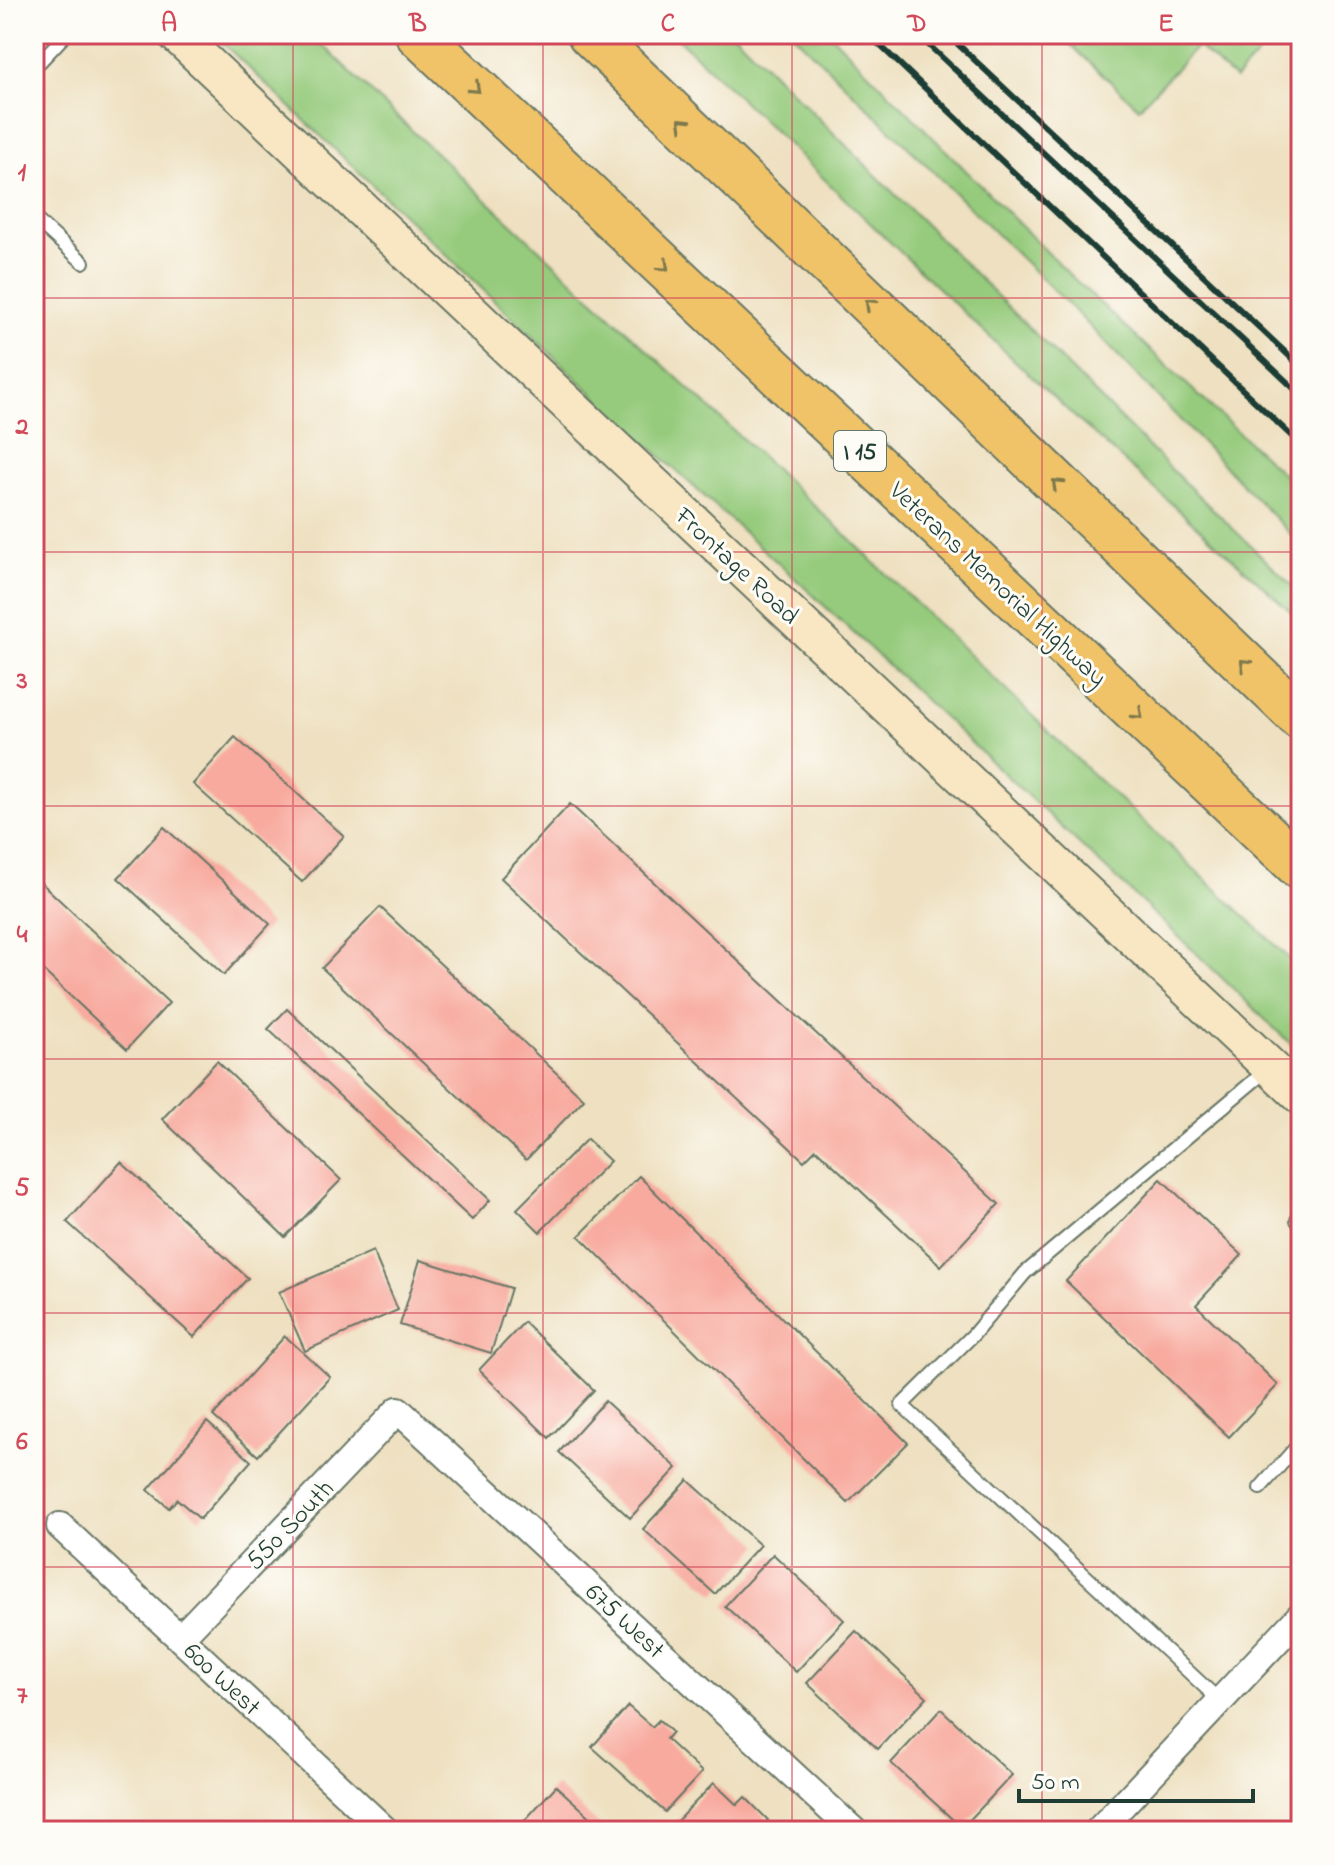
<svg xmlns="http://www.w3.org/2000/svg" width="1335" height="1865" viewBox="0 0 1335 1865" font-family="'Indie Flower',sans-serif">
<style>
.green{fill:#96cb7d;stroke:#5a8458;stroke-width:2}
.building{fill:#f8aa9f}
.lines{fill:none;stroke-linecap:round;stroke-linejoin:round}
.lane-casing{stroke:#677665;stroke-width:16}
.street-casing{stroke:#677665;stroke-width:30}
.secondary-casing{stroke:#677665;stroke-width:40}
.highway-casing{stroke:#677665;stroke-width:48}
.path{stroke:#677665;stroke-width:5;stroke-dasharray:6 6;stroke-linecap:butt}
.lane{stroke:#fff;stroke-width:12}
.street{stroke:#fff;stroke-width:26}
.secondary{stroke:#f9e7c3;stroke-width:36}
.highway{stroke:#f1c369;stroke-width:44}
.rail{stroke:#1f3d34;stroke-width:6}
.oneway{stroke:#7d794c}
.grid{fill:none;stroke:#d1495b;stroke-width:2;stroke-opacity:0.55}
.labels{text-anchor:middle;stroke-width:6;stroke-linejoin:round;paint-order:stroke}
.shield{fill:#fdfcf7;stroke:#62766e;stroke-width:2}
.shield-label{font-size:24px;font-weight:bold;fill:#1f3d34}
.street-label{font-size:26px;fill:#1f3d34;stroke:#fdfcf7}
.neatline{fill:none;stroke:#d1495b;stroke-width:3}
.grid-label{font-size:26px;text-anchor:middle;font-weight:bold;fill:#d1495b}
</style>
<rect width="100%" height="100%" fill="#fdfcf7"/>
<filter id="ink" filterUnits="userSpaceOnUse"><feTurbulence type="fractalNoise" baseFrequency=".0125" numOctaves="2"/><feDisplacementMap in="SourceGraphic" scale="16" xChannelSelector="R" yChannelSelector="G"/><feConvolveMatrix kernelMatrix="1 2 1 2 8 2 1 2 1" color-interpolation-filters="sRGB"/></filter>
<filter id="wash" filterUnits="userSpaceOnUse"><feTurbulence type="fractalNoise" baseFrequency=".006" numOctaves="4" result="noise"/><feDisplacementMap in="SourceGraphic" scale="32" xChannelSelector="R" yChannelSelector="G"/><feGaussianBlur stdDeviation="1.8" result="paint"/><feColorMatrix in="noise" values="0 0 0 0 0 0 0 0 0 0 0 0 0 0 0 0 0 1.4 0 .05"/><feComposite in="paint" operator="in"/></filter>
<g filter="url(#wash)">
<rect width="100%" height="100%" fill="#eee0c0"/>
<g class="green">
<polygon points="213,34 311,34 392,112 850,539 1085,767 1301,969 1301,1054 1194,951 800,583 628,427"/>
<path d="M 673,34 L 734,34 L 1175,473 L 1301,594 L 1301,621 C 1227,552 1151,486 1076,418 C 940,292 807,162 673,34 Z"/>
<polygon points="793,34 830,34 1070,275 1301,491 1301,545 1076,312"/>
<polygon points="1059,34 1277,34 1235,79 1197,46 1139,108"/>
</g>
<g id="blocks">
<g class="building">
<polygon points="235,737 344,836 302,882 193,784"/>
<polygon points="570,804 999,1204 941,1266 816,1149 804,1161 501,878"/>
<polygon points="164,827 270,924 224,975 118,878"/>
<polygon points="34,876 169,1003 127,1049 34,962"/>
<polygon points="380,907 584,1099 526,1160 322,968"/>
<polygon points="287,1009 490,1200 472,1220 268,1029"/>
<polygon points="217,1061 341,1180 285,1237 162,1119"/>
<polygon points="587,1139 610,1161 540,1232 517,1209"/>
<polygon points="121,1162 248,1278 194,1337 67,1222"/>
<polygon points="639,1176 908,1443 848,1503 579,1236"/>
<polygon points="1161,1179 1242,1255 1196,1305 1278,1385 1229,1437 1066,1281"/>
<polygon points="373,1251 398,1310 305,1351 279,1292"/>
<polygon points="420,1260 511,1288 491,1353 400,1325"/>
<polygon points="524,1322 594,1390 549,1438 479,1370"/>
<polygon points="285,1336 330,1377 258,1456 213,1416"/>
<polygon points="605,1401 677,1468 630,1518 559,1452"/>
<polygon points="207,1422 251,1461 200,1519 177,1499 169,1508 148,1490"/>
<polygon points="688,1480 760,1545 715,1594 643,1529"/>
<polygon points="773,1554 844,1620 796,1672 725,1606"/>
<polygon points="856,1631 927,1697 878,1749 807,1683"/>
<polygon points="628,1706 652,1727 659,1720 672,1732 666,1739 702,1772 665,1812 592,1747"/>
<polygon points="941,1709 1012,1775 962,1828 891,1763"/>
<polygon points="714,1783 737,1805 745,1797 768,1820 761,1827 764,1831 675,1831 671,1827"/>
<polygon points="556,1786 606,1831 515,1831"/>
</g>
</g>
</g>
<g filter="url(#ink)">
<use href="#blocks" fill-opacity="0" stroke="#677665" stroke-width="2"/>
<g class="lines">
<g class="lane-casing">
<g id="lane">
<polyline points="34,68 66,34"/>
<polyline points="34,218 83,262"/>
<polyline points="1301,1216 1297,1220 1301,1226"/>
<polyline points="1260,1488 1301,1442"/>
<polyline points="1220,1701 902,1405 973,1335 1025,1273 1268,1069"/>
</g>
</g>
<g class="street-casing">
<g id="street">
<polyline points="60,1526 386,1831"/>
<polyline points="180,1638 398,1410 854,1831"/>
<polyline points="1098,1831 1301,1615"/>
</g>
</g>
<g class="secondary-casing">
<polyline id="secondary" points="176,34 1301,1096"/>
</g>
<g class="highway-casing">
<g id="highway">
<polyline points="418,34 1301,868"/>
<polyline points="590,34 1301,718"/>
</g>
</g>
<polyline class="path" points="1123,34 1143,37 1156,34"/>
<use href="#lane" class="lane"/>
<use href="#street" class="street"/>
<use href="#secondary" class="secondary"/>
<use href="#highway" class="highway"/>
<g class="rail">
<polyline points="868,34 1301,445"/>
<polyline points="917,34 1301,395"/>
<polyline points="947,34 1301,367"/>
</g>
</g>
<defs><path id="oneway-chevron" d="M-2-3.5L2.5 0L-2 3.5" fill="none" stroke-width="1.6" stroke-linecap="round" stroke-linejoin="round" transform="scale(2)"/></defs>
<g class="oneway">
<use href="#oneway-chevron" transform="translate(475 88) rotate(43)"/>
<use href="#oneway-chevron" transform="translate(683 123) rotate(-136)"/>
<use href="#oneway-chevron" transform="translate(664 266) rotate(43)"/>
<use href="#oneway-chevron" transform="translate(870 304) rotate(-136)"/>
<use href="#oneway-chevron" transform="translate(1057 484) rotate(-136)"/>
<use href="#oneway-chevron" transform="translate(1245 664) rotate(-136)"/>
<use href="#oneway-chevron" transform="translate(1138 714) rotate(43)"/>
</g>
</g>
<path class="grid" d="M 293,34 L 293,1831M 543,34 L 543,1831M 792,34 L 792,1831M 1042,34 L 1042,1831M 34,298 L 1301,298M 34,552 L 1301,552M 34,806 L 1301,806M 34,1059 L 1301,1059M 34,1313 L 1301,1313M 34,1567 L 1301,1567"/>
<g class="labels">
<rect class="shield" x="834" y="431" width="52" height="40" rx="6"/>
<g class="shield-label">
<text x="860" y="459">I 15</text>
</g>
<g class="street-label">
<text transform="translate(738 565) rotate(43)" y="9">Frontage Road</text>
<text transform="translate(999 583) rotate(43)" y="9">Veterans Memorial Highway</text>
<text transform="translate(289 1524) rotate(-46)" y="9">550 South</text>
<text transform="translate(626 1620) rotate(43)" y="9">675 West</text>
<text transform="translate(223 1678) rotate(43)" y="9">600 West</text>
</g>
</g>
<rect width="1335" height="1865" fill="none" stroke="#fdfcf7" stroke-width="88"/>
<path d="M1019 1789v12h234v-12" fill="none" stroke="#1f3d34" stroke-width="4"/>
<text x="1031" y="1789" font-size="24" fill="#1f3d34" stroke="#fdfcf7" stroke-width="6" paint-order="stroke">50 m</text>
<rect x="44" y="44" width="1247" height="1777" class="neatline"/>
<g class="grid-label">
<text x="169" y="31">A</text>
<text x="418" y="31">B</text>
<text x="668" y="31">C</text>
<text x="917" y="31">D</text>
<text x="1166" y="31">E</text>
<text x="22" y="180">1</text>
<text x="22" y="434">2</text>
<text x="22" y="688">3</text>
<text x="22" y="942">4</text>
<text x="22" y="1195">5</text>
<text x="22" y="1449">6</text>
<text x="22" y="1703">7</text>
</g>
</svg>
